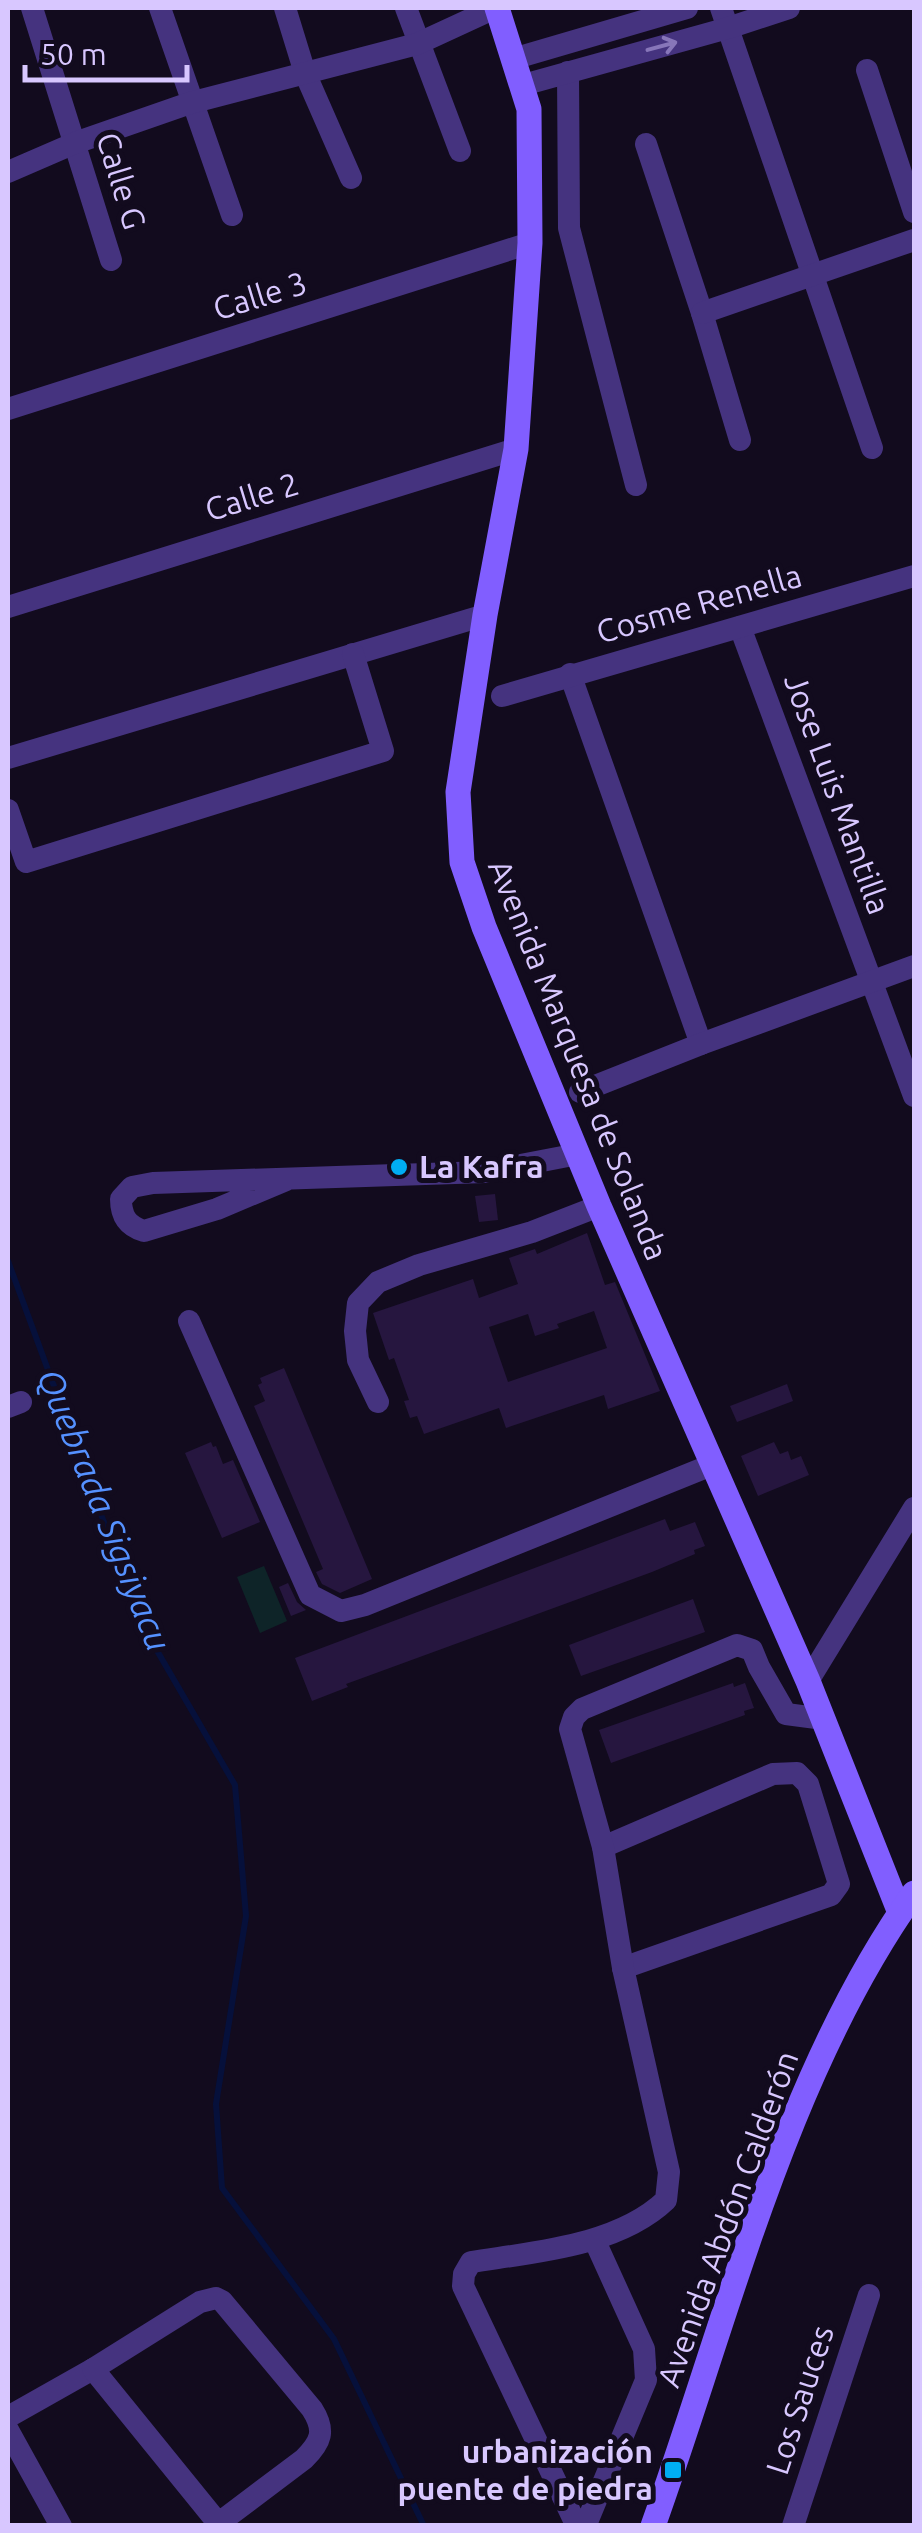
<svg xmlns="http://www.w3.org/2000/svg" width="922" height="2533" viewBox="0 0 922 2533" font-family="Ubuntu,sans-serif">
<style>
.green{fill:#0e2428}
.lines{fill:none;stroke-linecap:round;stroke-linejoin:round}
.stream{stroke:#06103b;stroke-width:6}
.building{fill:#26163f;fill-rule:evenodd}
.street{stroke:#45337f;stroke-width:22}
.secondary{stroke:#815eff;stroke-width:25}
.oneway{stroke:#8776b9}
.poi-dot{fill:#00adf2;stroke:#120b1e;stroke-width:4}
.labels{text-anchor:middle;stroke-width:10;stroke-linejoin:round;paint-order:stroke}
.street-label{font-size:32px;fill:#d8c7ff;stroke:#120b1e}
.poi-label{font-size:32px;font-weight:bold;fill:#d8c7ff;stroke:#120b1e;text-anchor:start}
.water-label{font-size:35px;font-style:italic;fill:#5591ff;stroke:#120b1e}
</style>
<rect width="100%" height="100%" fill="#120b1e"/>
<polygon class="green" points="264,1566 287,1621 260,1633 237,1577"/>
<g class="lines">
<polyline class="stream" points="8,1261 141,1623 235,1785 246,1916 216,2104 222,2188 334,2339 424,2526"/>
</g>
<g class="building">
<polygon points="495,1194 498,1220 479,1222 475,1196"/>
<path d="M 587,1233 L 605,1285 L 615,1282 L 660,1391 L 608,1409 L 604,1395 L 506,1428 L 499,1408 L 424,1434 L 417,1416 L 410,1418 L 404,1401 L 409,1400 L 394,1358 L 389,1360 L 373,1313 L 473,1279 L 479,1298 L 518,1284 L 509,1258 L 535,1249 L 537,1254 ZM 594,1311 L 607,1348 L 508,1382 L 489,1327 L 528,1314 L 535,1336 L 559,1328 L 557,1324 Z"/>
<polygon points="284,1368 372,1579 340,1593 322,1584 316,1572 323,1569 254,1406 265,1401 258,1385 262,1383 260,1378"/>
<polygon points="787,1384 793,1401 737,1422 730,1406"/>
<polygon points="211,1442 213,1447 216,1446 223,1464 233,1460 260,1522 222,1538 185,1453"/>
<polygon points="774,1442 780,1454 788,1451 791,1460 801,1456 809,1475 758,1496 741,1456"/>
<polygon points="665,1519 670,1531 695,1522 705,1546 694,1550 695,1554 652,1572 346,1684 348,1687 312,1701 295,1658"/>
<polygon points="288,1583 297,1602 306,1610 291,1616 279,1587"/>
<polygon points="693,1599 705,1632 581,1676 569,1645"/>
<polygon points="733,1683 734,1687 745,1683 754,1708 744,1711 745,1715 611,1763 599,1730"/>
</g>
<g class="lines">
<g class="street">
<polyline points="32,8 111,260"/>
<polyline points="160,8 232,215"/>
<polyline points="285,8 305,73 351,178"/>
<polyline points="406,8 460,151"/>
<polyline points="721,8 872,448"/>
<polyline points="516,58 687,8"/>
<polyline points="867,70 914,212"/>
<polyline points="568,72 569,228 636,485"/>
<polyline points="523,85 728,28 789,8"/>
<polyline points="646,144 702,313 740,440"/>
<polyline points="8,172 75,143 190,103 417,44 495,8"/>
<polyline points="702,313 914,240"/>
<polyline points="8,409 530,243"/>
<polyline points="8,607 516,449"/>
<polyline points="740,627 914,1096"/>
<polyline points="570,674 701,1044"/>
<polyline points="502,696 914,576"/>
<polyline points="8,758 485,615"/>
<polyline points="8,810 26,862 383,751 353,654"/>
<polyline points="580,1092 701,1044 914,966"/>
<path d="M 286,1180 L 217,1209 L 144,1231 C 127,1226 121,1216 121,1199 L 132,1187 L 153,1183 L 485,1172 L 578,1154"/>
<polyline points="189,1321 310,1595 341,1611 365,1605 714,1464"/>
<polyline points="378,1402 358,1360 355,1331 358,1303 378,1282 419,1265 532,1232 599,1206"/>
<polyline points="8,1407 21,1402"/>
<polyline points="808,1681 914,1508"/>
<polyline points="603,1847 773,1774 797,1773 808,1784 839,1884 831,1895 623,1968"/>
<path d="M 594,2239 L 644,2349 L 646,2380 L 587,2522 L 583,2524 L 573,2518 L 463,2286 L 464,2274 L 471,2262 C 534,2252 618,2246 666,2200 L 669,2172 L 623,1968 L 603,1847 L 570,1729 L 574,1717 L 582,1709 L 737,1645 L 752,1650 L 759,1667 L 786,1714 L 824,1719"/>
<polyline points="8,2417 93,2369"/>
<polyline points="8,2430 61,2526"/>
<path d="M 215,2526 L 304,2459 C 321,2442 326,2431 312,2409 L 222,2301 L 216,2298 L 200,2302 L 93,2369 L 218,2523"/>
<polyline points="793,2526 869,2295"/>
</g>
<g class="secondary">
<polyline points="497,8 529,109 530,243 516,449 485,615 458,792 462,862 484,927 599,1206 808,1681 900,1913"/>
<path d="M 653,2526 C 728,2317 785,2074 914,1893"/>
</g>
</g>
<defs><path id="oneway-shaft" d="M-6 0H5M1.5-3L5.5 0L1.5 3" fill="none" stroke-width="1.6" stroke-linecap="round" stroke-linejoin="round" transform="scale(2.5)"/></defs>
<use class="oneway" href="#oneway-shaft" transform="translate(662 46) rotate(-15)"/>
<g class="poi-dot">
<circle cx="399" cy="1167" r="10"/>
<rect x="663" y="2460" width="20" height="20" rx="5"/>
</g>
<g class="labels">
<g class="street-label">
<text transform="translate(121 181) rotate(73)" y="11">Calle G</text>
<text transform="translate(260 296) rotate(-17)" y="11">Calle 3</text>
<text transform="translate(252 497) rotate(-17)" y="11">Calle 2</text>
<text transform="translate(699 604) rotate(-16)" y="11">Cosme Renella</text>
<text transform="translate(837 794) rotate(70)" y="11">Jose Luis Mantilla</text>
<text transform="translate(578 1060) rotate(68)" y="11">Avenida Marquesa de Solanda</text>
<text transform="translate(728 2219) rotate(-70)" y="11">Avenida Abdón Calderón</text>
<text transform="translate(800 2400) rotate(-72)" y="11">Los Sauces</text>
</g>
<g class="poi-label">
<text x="419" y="1178">La Kafra</text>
<text x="653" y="2463" text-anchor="end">urbanización<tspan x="653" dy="37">puente de piedra</tspan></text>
</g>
<g class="water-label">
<text transform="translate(104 1510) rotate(68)" y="12">Quebrada Sigsiyacu</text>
</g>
</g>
<rect width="922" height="2533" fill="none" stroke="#d8c7ff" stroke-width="20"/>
<path d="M25 65v15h162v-15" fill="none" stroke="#d8c7ff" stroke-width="5"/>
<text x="40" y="65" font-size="30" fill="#d8c7ff" stroke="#120b1e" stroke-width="8" paint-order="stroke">50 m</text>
</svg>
